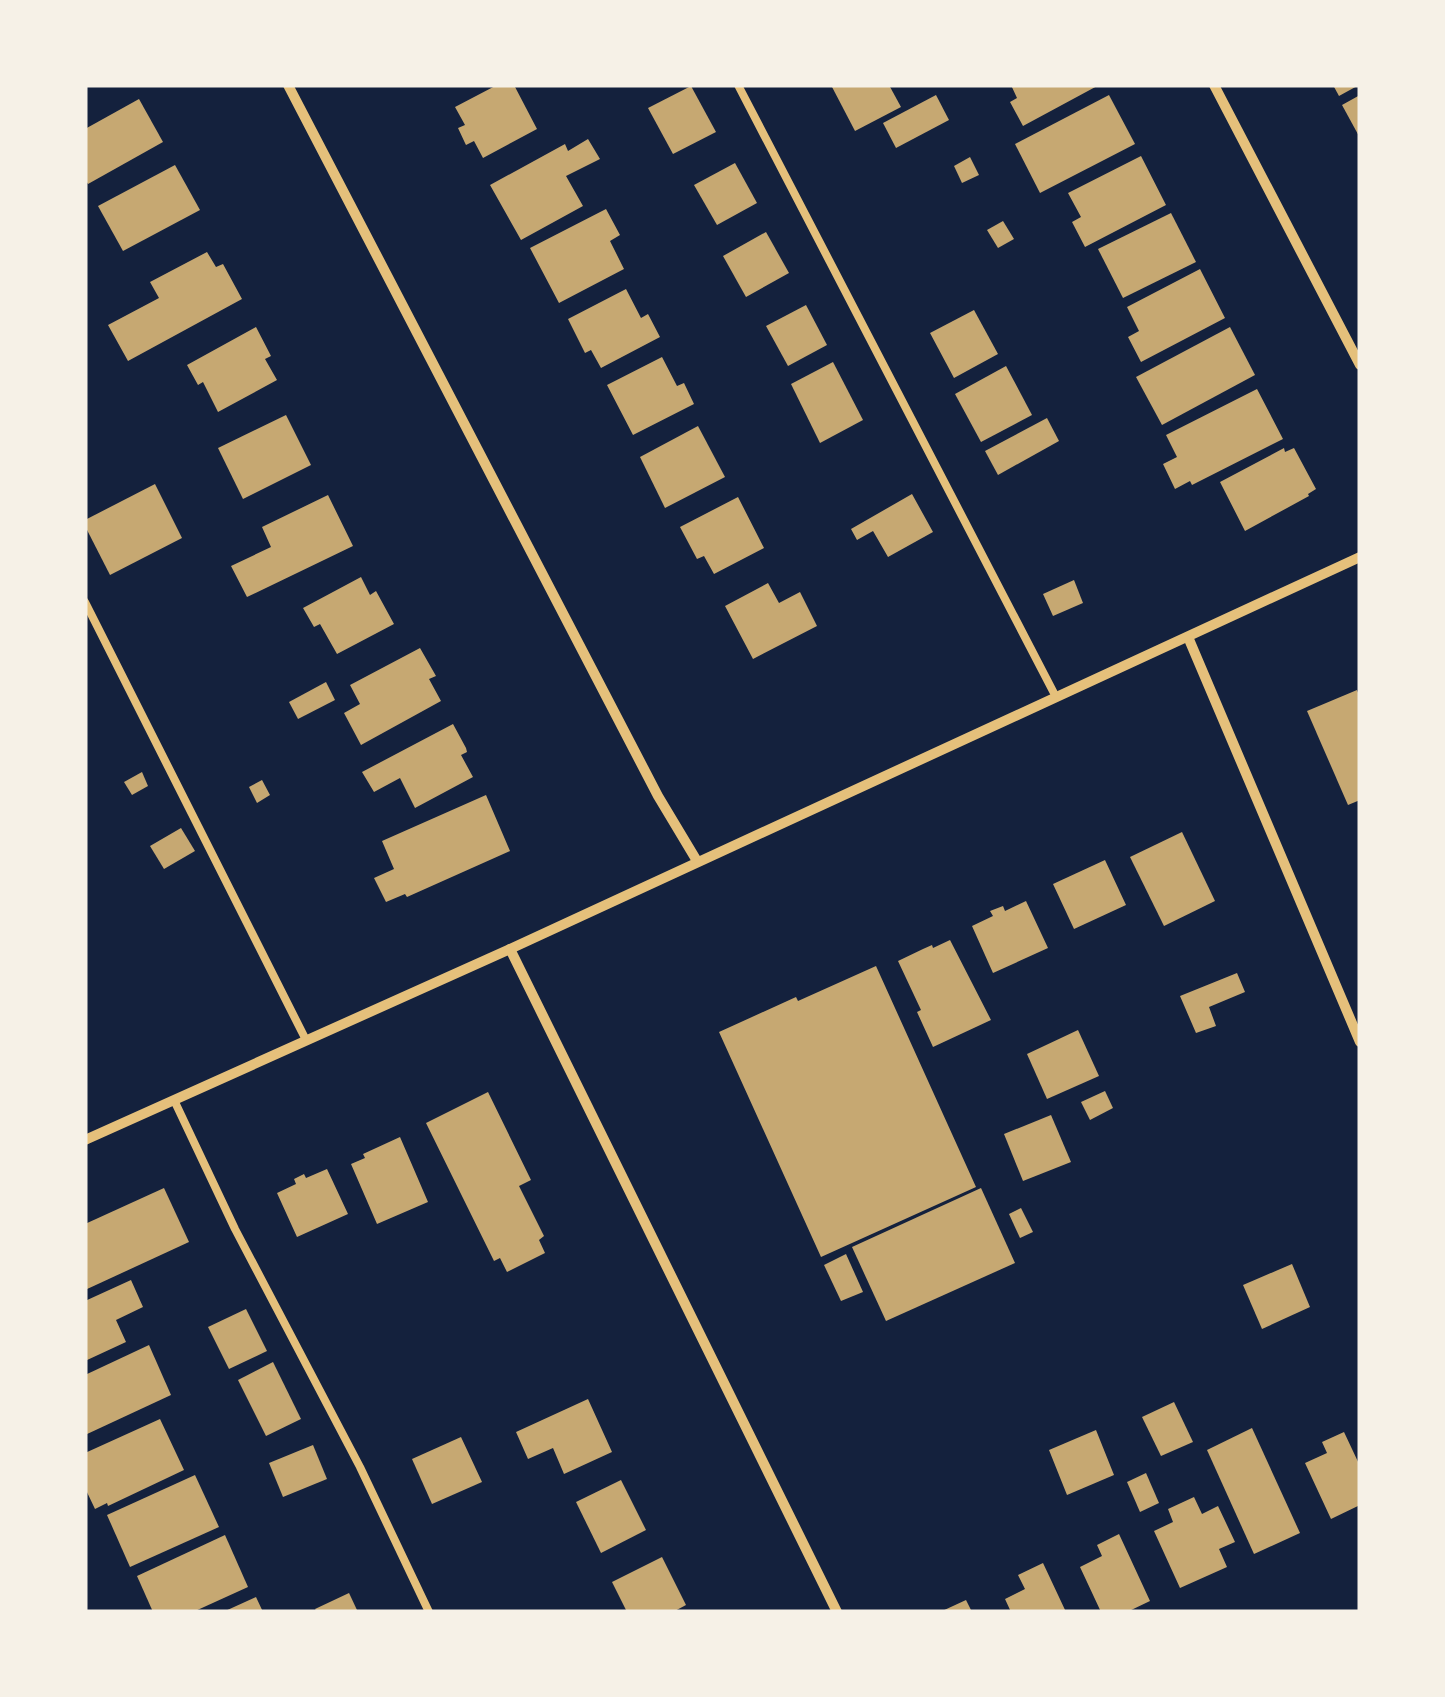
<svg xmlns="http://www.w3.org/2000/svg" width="1445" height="1697" viewBox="0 0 1445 1697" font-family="Commissioner,sans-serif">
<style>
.building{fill:#c6a872}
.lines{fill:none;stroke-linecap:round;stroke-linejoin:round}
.service{stroke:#e5c07b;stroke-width:8}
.minor{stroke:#e5c07b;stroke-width:10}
</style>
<rect width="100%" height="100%" fill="#14213d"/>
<g class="building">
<polygon points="497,85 514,85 537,129 483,158 474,141 466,145 465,143 458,128 465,125 455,107"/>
<polygon points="831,85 889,85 901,107 855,131"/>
<polygon points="1011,85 1099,85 1023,126 1010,102 1017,98"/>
<polygon points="1333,85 1359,85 1339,96"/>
<polygon points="691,86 716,132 673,154 648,108"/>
<polygon points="936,95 949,120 896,148 883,123"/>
<polygon points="1109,95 1135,144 1040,193 1015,144"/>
<polygon points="1360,95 1360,138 1342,105"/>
<polygon points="139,99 163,142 88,184 85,179 85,129"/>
<polygon points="588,139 600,159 566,176 583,206 521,240 490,185 565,144 568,151"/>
<polygon points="1141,156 1166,205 1085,247 1072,222 1081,217 1068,193"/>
<polygon points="970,157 979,175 962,183 954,166"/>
<polygon points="735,163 757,203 717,225 694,185"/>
<polygon points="175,165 200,210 123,251 98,206"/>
<polygon points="606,209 620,235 610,241 624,269 559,303 530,248"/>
<polygon points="1171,213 1196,262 1123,298 1098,249"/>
<polygon points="1003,221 1014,239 998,248 987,230"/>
<polygon points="766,232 789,273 746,297 723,256"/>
<polygon points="207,252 216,267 223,264 242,299 128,361 108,325 159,298 150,282"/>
<polygon points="1200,269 1225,318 1141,362 1128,337 1139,331 1127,307"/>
<polygon points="626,289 641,318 648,314 660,337 601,368 591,350 585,353 568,319"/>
<polygon points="806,305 827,345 788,366 766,326"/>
<polygon points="974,310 998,354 954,378 930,333"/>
<polygon points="256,327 271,356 265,359 277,380 218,412 203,382 198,385 187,365"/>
<polygon points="1230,327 1255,375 1162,425 1136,377"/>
<polygon points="662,357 677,386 684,383 694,404 633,435 607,385"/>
<polygon points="833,362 863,420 820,443 791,384"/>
<polygon points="1006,366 1032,415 981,442 955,394"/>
<polygon points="1257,389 1283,439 1192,485 1190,481 1175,489 1163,464 1177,457 1166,435"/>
<polygon points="286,415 311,465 243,499 218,448"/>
<polygon points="1047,418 1059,441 998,475 985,451"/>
<polygon points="698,426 725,477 665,508 640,457"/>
<polygon points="1284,448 1285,452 1294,448 1316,489 1308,494 1309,496 1245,531 1220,482"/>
<polygon points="155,484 182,538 110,575 85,526 85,520"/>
<polygon points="912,494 933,532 888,557 873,531 857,540 851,529"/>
<polygon points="328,495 353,546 247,597 231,566 271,547 262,527"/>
<polygon points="738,497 764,548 714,574 704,556 697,559 680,527"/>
<polygon points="361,577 370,595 376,591 394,624 337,654 320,624 314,627 303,608"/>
<polygon points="1074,580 1083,603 1053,616 1043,594"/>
<polygon points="768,583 779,603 800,592 817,626 753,659 725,606"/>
<polygon points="420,648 436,676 429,679 441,701 361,745 344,713 360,704 350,685"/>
<polygon points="326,682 335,700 298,719 289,702"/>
<polygon points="1357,690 1360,698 1360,800 1348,805 1307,711"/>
<polygon points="453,724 466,748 467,752 461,755 473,777 415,808 400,778 374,792 362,772"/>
<polygon points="142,772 148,786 132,795 124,782"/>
<polygon points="262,780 270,795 257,803 249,787"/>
<polygon points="486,795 510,851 407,897 405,894 386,902 374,878 394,869 382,841"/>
<polygon points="181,828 195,851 164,869 150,846"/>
<polygon points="1182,832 1215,901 1164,926 1130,857"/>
<polygon points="1105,860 1126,905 1074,929 1053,884"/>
<polygon points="1026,901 1048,948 993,973 972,926 993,916 990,911 1003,906 1005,911"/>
<polygon points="950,940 991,1020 933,1047 917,1012 921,1010 898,961 923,949 932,945 933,948"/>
<polygon points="876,966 976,1187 821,1257 719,1032 796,997 798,1001"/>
<polygon points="1237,973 1245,992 1209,1007 1216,1026 1196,1033 1180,996"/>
<polygon points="1078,1030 1099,1076 1047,1099 1027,1054"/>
<polygon points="1105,1091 1113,1108 1090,1120 1081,1102"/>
<polygon points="488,1092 531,1180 519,1186 544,1236 539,1240 545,1253 507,1272 500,1258 494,1261 426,1123"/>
<polygon points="1051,1115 1071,1162 1023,1181 1004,1134"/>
<polygon points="400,1137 428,1202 377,1224 351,1164 365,1158 363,1154"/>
<polygon points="327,1169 348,1214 297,1237 277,1193 296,1184 294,1179 304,1174 306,1178"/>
<polygon points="164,1188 189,1242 85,1290 85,1224"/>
<polygon points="981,1188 1015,1263 886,1321 852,1247"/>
<polygon points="1021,1208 1033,1232 1020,1238 1009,1214"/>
<polygon points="846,1254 863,1292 841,1301 824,1265"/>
<polygon points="1292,1264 1310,1307 1262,1329 1243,1285"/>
<polygon points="131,1280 143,1307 116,1320 126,1342 85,1361 85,1301"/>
<polygon points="246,1309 267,1351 229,1369 208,1327"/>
<polygon points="149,1345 171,1395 85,1435 85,1375"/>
<polygon points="273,1362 301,1419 266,1436 238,1380"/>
<polygon points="588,1399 612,1452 564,1474 553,1448 528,1459 516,1432"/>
<polygon points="1174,1402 1193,1442 1161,1456 1142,1417"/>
<polygon points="160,1419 184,1470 108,1506 107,1503 95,1509 85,1488 85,1453"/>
<polygon points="1252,1428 1300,1533 1254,1554 1207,1450"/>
<polygon points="1096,1430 1114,1475 1067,1495 1049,1450"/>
<polygon points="1344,1432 1360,1466 1360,1505 1331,1519 1305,1463 1327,1453 1322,1442"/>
<polygon points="461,1437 482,1482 432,1504 412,1459"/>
<polygon points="313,1445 327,1479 283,1497 269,1463"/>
<polygon points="1146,1473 1159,1503 1140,1512 1127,1482"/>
<polygon points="195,1475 219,1527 130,1567 107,1515"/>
<polygon points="621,1480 646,1530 601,1553 576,1502"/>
<polygon points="1194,1497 1202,1514 1218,1506 1235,1542 1219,1549 1227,1567 1180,1588 1154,1531 1173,1522 1168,1509"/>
<polygon points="1119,1534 1150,1601 1127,1612 1101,1612 1080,1567 1102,1556 1097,1545"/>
<polygon points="225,1535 248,1587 193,1612 153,1612 137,1576"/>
<polygon points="662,1557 686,1605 673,1612 627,1612 612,1582"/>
<polygon points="1043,1563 1066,1612 1011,1612 1005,1599 1025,1589 1018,1575"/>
<polygon points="349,1593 357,1610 317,1612 315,1609"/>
<polygon points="256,1597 263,1612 223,1612"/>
<polygon points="966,1600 972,1612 940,1612"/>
</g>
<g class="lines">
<g class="service">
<polyline points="738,85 1056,697"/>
<polyline points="85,602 306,1040"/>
<polyline points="174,1100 235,1229 360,1467 429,1612"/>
</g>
<g class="minor">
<polyline points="288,85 658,796 697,861"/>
<polyline points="1214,85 1360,365"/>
<polyline points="1188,637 1360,1042"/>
<polyline points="510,949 837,1612"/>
<polyline points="85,1140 510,949 1360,557"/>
</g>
</g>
<rect width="1445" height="1697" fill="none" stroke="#f6f1e7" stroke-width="175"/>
</svg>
